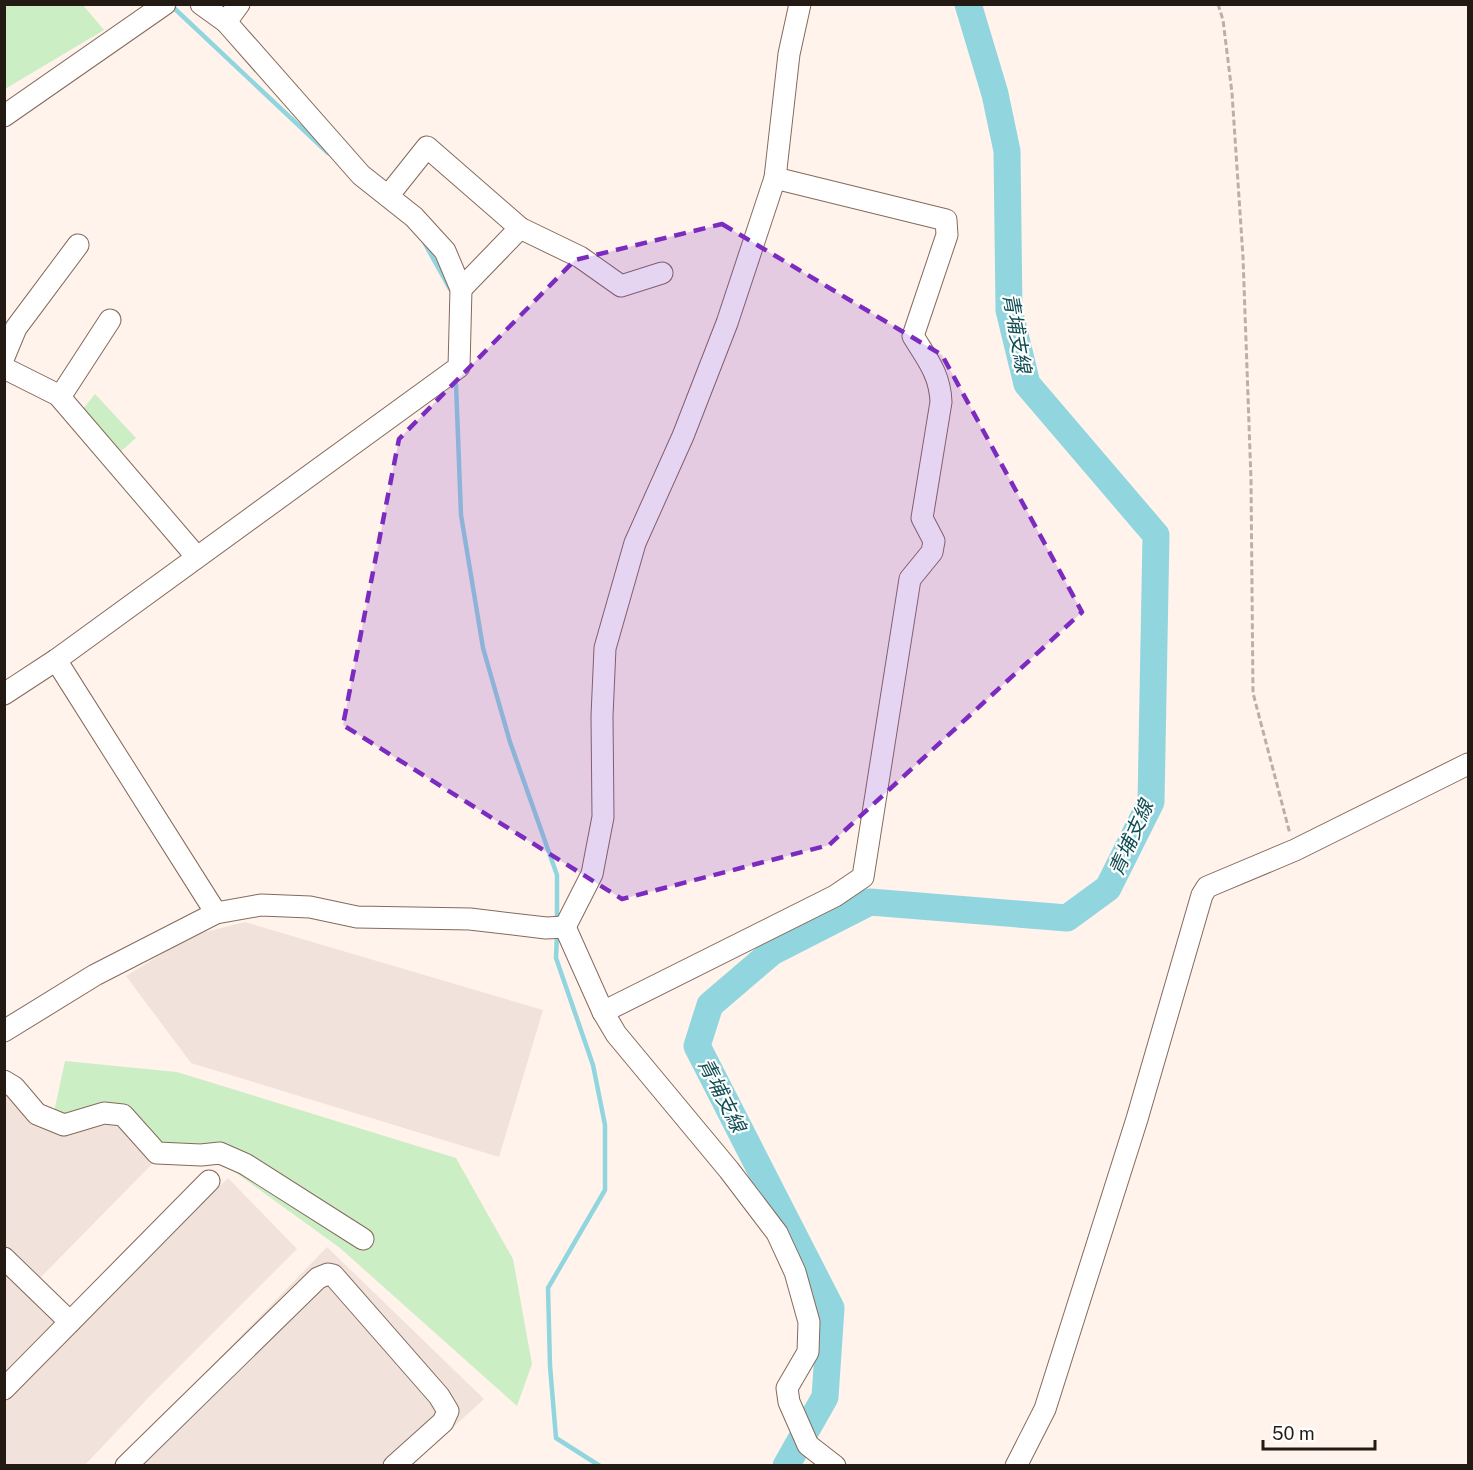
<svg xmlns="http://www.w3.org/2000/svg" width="1473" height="1470" viewBox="0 0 1473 1470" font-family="'Public Sans','Noto Sans TC',sans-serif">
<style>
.built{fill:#f1e3db}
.green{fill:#cceec4}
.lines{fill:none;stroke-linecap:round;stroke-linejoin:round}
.stream{stroke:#91d6df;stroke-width:4.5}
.river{stroke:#91d6df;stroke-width:27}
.minor-casing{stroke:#846a5c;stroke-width:23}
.path{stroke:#bbafa9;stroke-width:3;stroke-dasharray:6 3;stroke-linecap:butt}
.minor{stroke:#fff;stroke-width:21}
.marked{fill:#7b2cbf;fill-opacity:0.2;stroke:#7b2cbf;stroke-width:4.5;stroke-dasharray:12 8;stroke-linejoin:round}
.labels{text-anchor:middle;stroke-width:4.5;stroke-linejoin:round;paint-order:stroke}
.water-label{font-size:20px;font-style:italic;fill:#114f55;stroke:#fff}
</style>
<rect width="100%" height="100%" fill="#fff3ec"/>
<g class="built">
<polygon points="245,922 543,1010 499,1157 191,1063 126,976 193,935"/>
<polygon points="4,1093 20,1107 113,1122 154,1162 37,1281 5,1249"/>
<polygon points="228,1178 297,1249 150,1396 85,1465 5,1465 4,1402 79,1323"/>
<polygon points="327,1247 484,1399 412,1465 115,1466"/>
<polygon points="5,1264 59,1319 5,1373"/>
</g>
<g class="green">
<polygon points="5,4 83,5 104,30 5,89"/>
<polygon points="95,394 136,438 119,453 83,409"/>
<polygon points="65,1061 177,1072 456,1158 513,1259 532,1364 517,1406 340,1248 221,1162 154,1162 112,1122 51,1126"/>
</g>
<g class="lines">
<g class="stream">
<polyline points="175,9 328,153"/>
<polyline points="424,242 450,289"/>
<polyline points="456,384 461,515 483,648 510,742 557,875 557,923"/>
<polyline points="557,934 556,958 593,1065 605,1125 605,1190 548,1288 550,1366 556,1438 600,1466"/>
</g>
<polyline class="river" points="786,1466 825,1397 831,1308 697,1046 710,1005 772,952 870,902 1067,918 1108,888 1151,802 1156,535 1027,384 1009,310 1007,151 995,94 968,4"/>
<g class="minor-casing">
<g id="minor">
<polyline points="226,22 239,4"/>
<polyline points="4,116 165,4"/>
<polyline points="388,196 427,147 520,228 580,257 621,286 662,273"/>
<polyline points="461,289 520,228"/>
<polyline points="4,357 16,328 78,245"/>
<polyline points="4,368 58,395 196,556"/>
<polyline points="60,397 110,320"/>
<polyline points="56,660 216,913"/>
<polyline points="4,694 56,660 459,367 461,289 445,251 414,217 361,175 226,22 201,4"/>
<polyline points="565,927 592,874 603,817 602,716 605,648 635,543 683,436 727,323 775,178 789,54 800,4"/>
<polyline points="565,927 603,1012 616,1034 729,1170 777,1233 795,1272 809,1322 808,1352 787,1388 789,1402 808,1445 835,1466"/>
<path d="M 603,1012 L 835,896 L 863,877 L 910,579 L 932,552 L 934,541 L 922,518 L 941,402 C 940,374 927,359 913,336 L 947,235 L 946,220 L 775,178"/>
<polyline points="4,1031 95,975 216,913 261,905 310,907 357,917 470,919 546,928 565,927"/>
<polyline points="4,1081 14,1087 37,1114 64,1125 104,1113 123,1115 157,1153 201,1155 220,1153 245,1164 363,1239"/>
<polyline points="4,1258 70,1322"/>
<polyline points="4,1389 209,1181"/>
<polyline points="126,1466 318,1278 328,1274 333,1275 439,1396 448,1411 443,1422 394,1466"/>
<polyline points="1016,1466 1045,1409 1137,1119 1202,895 1207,887 1295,850 1468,764"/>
</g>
</g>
<polyline class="path" points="1218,4 1223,20 1232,93 1243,257 1251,480 1253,693 1290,834"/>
<use href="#minor" class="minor"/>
</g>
<path class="marked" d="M 722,224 L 942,355 L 1082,612 L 829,845 L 622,899 L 343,725 L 399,439 L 575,260 Z"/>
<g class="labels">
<g class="water-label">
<text transform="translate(1017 333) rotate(80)" y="7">青埔支線</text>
<text transform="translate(1131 838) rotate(-66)" y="7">青埔支線</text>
<text transform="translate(722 1095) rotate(63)" y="7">青埔支線</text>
</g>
</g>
<rect width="1473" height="1470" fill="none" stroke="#241a14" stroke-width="12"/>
<path d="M1263 1440v9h112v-9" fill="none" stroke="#241a14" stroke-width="3"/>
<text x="1272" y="1440" font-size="18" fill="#241a14" stroke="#ffffff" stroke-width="4.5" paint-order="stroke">50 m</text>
</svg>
